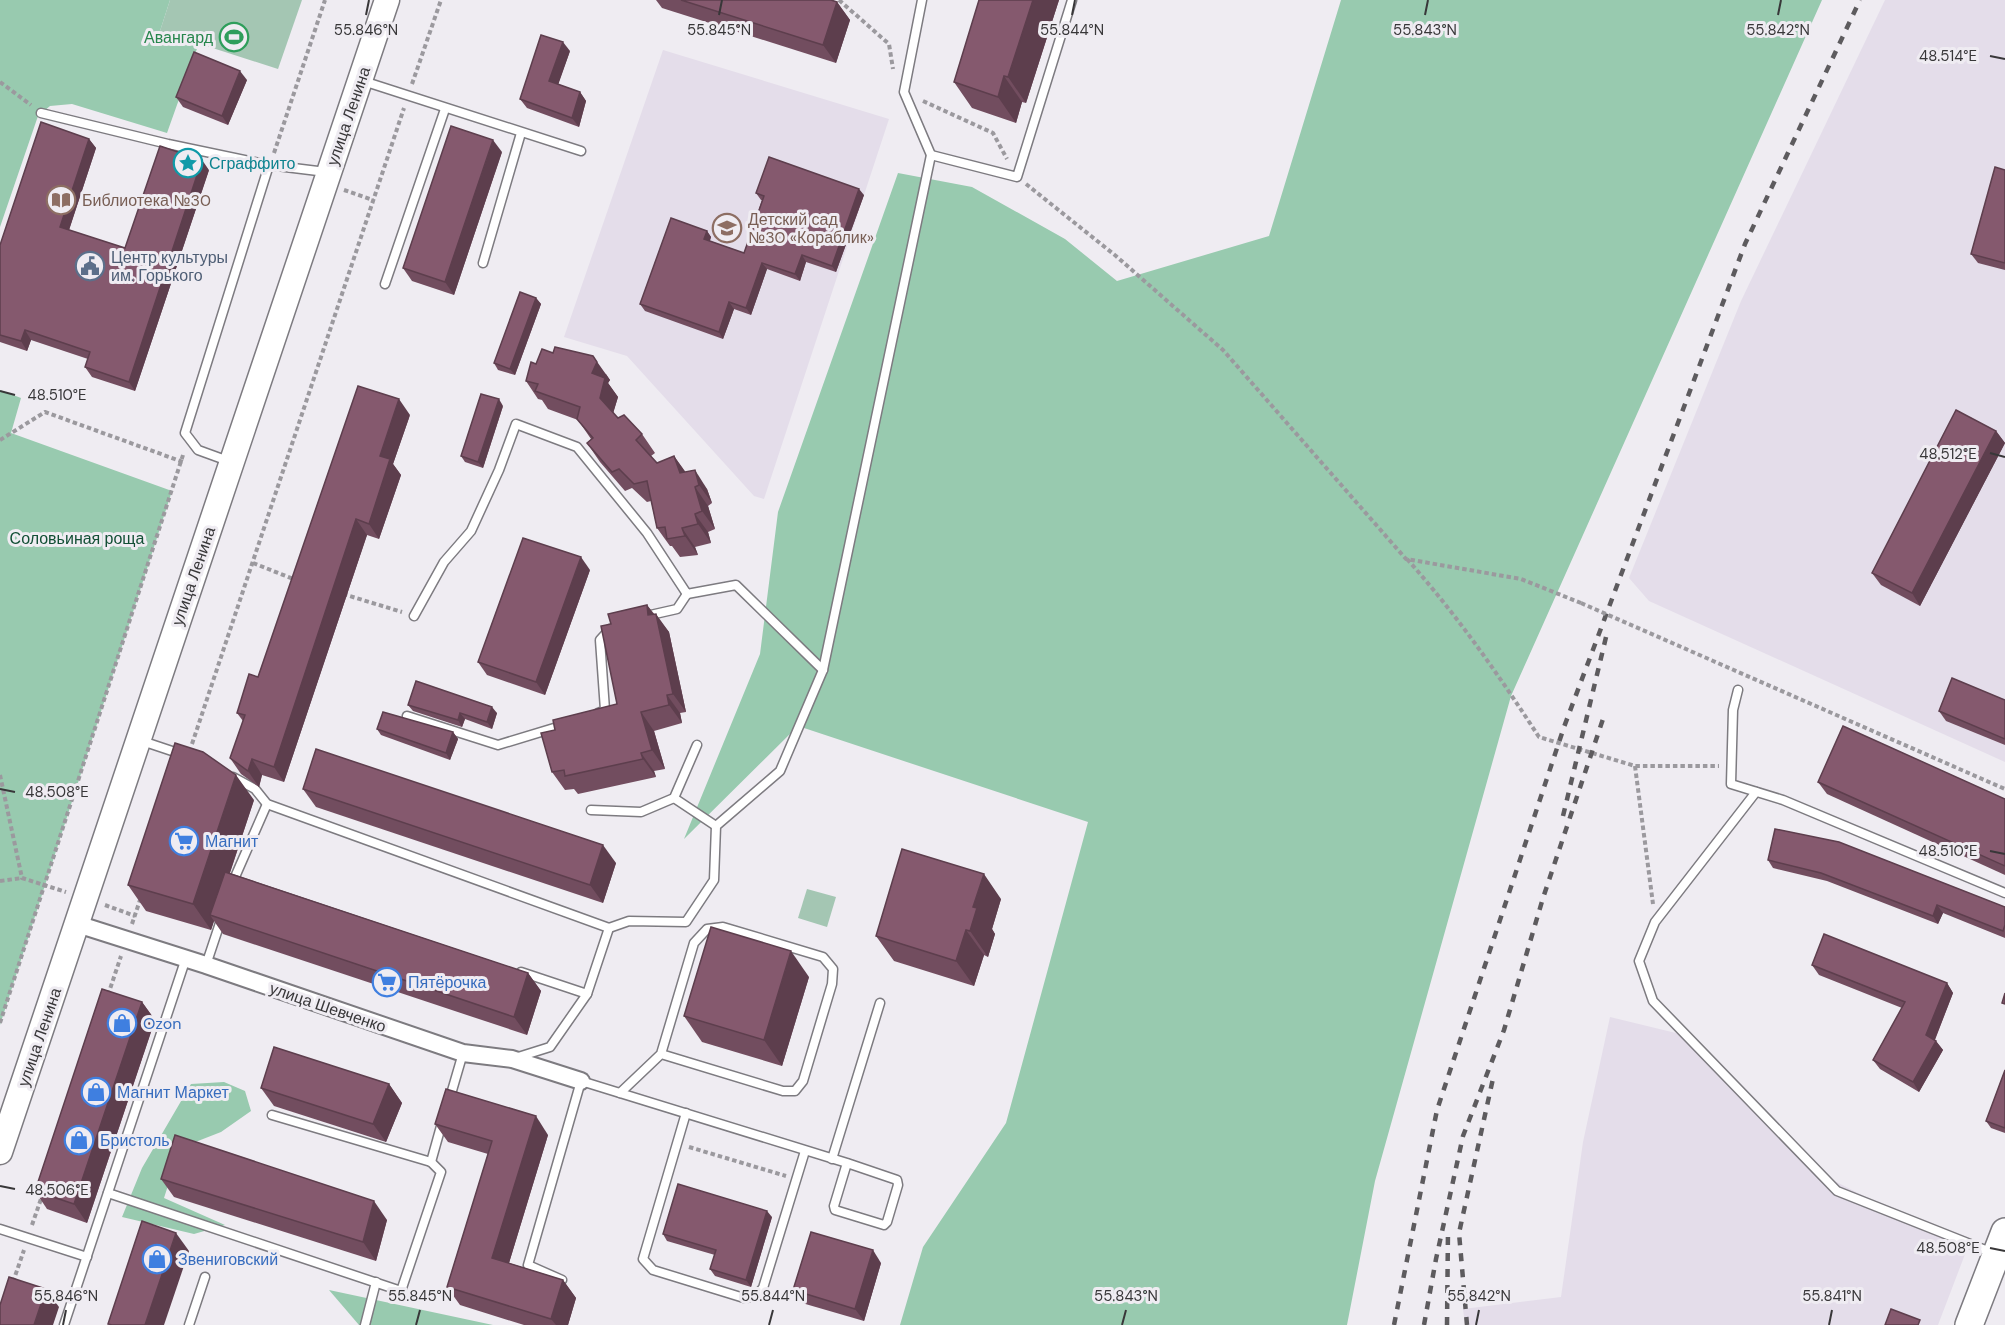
<svg xmlns="http://www.w3.org/2000/svg" width="2005" height="1325" viewBox="0 0 2005 1325" font-family="'DM Sans',sans-serif">
<style>
.built{fill:#e4ddea}
.green{fill:#a4c6b3}
.forest{fill:#98caaf}
.lines{fill:none;stroke-linecap:round;stroke-linejoin:round}
.lane-casing{stroke:#7d7b80;stroke-width:11}
.street-casing{stroke:#7d7b80;stroke-width:20}
.secondary-casing{stroke:#7d7b80;stroke-width:27}
.primary-casing{stroke:#7d7b80;stroke-width:30}
.path{stroke:#9b999e;stroke-width:4;stroke-dasharray:4.5 3;stroke-linecap:butt}
.lane{stroke:#fff;stroke-width:8}
.street{stroke:#fff;stroke-width:16}
.secondary{stroke:#fff;stroke-width:24}
.primary{stroke:#fff;stroke-width:27}
.rail{stroke:#5d5b5e;stroke-width:4.5;stroke-dasharray:8 8;stroke-linecap:butt}
.path-bridge{stroke:#9b999e;stroke-width:4;stroke-dasharray:4.5 3;stroke-linecap:butt}
.wall{fill:#724d5f}
.shaded-wall{fill:#5d3e4d}
.building{fill:#85596e;stroke:#5d3e4d;stroke-width:1.5}
.ticks{fill:none;stroke:#383739;stroke-width:2}
.labels{text-anchor:middle;stroke-width:6;stroke-linejoin:round;paint-order:stroke}
.leisure-label{font-size:16px;fill:#27864d;stroke:#efecf2;text-anchor:end}
.street-label{font-size:16px;fill:#383739;stroke:#efecf2}
.culture-label{font-size:16px;fill:#0d838f;stroke:#efecf2;text-anchor:start}
.education-label{font-size:16px;fill:#785e54;stroke:#efecf2;text-anchor:start}
.service-label{font-size:16px;fill:#4e5e75;stroke:#efecf2;text-anchor:start}
.park-label{font-size:16px;fill:#124f35;stroke:#efecf2}
.shop-label{font-size:16px;fill:#366cbe;stroke:#efecf2;text-anchor:start}
.ticks-label{font-size:15px;text-anchor:middle;fill:#383739;stroke:#efecf2;stroke-width:6;stroke-linejoin:round;paint-order:stroke}
</style>
<rect width="100%" height="100%" fill="#efecf2"/>
<g class="built">
<polygon points="1885,0 2005,0 2005,762 1649,601 1629,578 1741,301"/>
<polygon points="663,50 889,119 764,499 754,496 627,356 564,337"/>
<polygon points="1610,1017 1680,1034 1819,1173 1967,1249 1938,1325 1465,1325 1463,1309 1561,1297 1583,1142"/>
</g>
<g class="green">
<polygon points="170,0 302,0 278,69 160,31"/>
<polygon points="807,889 836,897 827,927 798,918"/>
</g>
<g class="forest">
<polygon points="0,0 170,0 160,31 199,43 167,133 72,104 50,106 38,116 0,227"/>
<polygon points="1341,0 1822,0 1511,696 1375,1181 1347,1325 900,1325 923,1247 1006,1123 1088,822 798,726 684,839 760,654 778,512 898,173 972,187 1065,239 1117,281 1269,236"/>
<polygon points="0,390 21,398 11,433 172,491 0,1025"/>
<polygon points="224,1082 245,1091 251,1111 221,1132 180,1148 164,1198 225,1225 194,1234 122,1217 142,1168 191,1084"/>
<polygon points="329,1290 493,1325 359,1325"/>
</g>
<g class="lines">
<g class="lane-casing">
<g id="lane">
<polyline points="363,81 581,151"/>
<polyline points="41,113 168,144 269,165"/>
<polyline points="931,155 1017,177 1072,0"/>
<polyline points="483,263 521,133"/>
<polyline points="385,284 445,109"/>
<polyline points="231,462 198,450 185,433 269,165 326,172"/>
<polyline points="414,616 444,562 471,531 499,470 516,424 577,447 647,533 687,594 736,585 823,670"/>
<polyline points="646,616 677,609 687,594"/>
<polyline points="1738,690 1733,710 1731,784 1783,800 2005,893"/>
<polyline points="598,713 605,710 600,640 610,629"/>
<polyline points="407,716 498,745 564,725"/>
<polyline points="139,740 184,755"/>
<polyline points="233,777 255,789 267,804 609,928 629,921 686,922 714,880 716,826 780,771 823,670 931,155 904,92 922,0"/>
<polyline points="1756,792 1655,922 1639,961 1653,1001 1837,1191 1993,1253"/>
<polyline points="674,798 716,826"/>
<polyline points="591,810 641,812 674,798 697,745"/>
<polyline points="235,877 267,804"/>
<polyline points="206,965 222,917"/>
<polyline points="521,972 587,994 609,928"/>
<polyline points="515,1058 550,1047 587,994"/>
<polyline points="620,1093 661,1054 694,943 707,929 723,927 823,957 833,969 832,984 803,1081 795,1091 783,1091 661,1054"/>
<polyline points="449,1101 463,1053"/>
<polyline points="686,1113 643,1259 653,1270 744,1298 755,1297 763,1288 805,1151"/>
<polyline points="832,1159 880,1003"/>
<polyline points="431,1162 443,1119"/>
<polyline points="108,1193 401,1291 441,1172 431,1162 272,1115"/>
<polyline points="0,1229 87,1257"/>
<polyline points="562,1280 528,1265 581,1081 847,1163 834,1206 835,1210 884,1225 887,1222 898,1185 897,1180 847,1163"/>
<polyline points="64,1325 186,958"/>
<polyline points="189,1325 205,1277"/>
<polyline points="365,1325 376,1282"/>
</g>
</g>
<g class="street-casing">
<polyline id="street" points="77,924 206,965 463,1053 512,1059 581,1081"/>
</g>
<g class="secondary-casing">
<polyline id="secondary" points="0,1152 387,0"/>
</g>
<g class="primary-casing">
<polyline id="primary" points="1969,1325 2005,1232"/>
</g>
<g class="path">
<polyline points="839,0 889,44 893,69"/>
<polyline points="0,82 31,105"/>
<polyline points="412,84 441,0"/>
<polyline points="923,101 993,133 1007,159"/>
<polyline points="274,153 325,0"/>
<polyline points="1026,184 1116,256 1223,350 1406,559 1521,579 1581,603"/>
<polyline points="344,190 373,200"/>
<polyline points="0,440 45,412 183,462"/>
<path d="M 1407,559 C 1457,615 1498,674 1539,737 L 1635,766 L 1719,766"/>
<polyline points="253,563 296,580"/>
<polyline points="343,594 402,612"/>
<polyline points="192,744 404,108"/>
<polyline points="1635,766 1653,904"/>
<polyline points="0,775 22,878 66,892"/>
<polyline points="0,881 22,878"/>
<polyline points="105,905 135,916"/>
<polyline points="132,924 140,900"/>
<polyline points="108,995 121,956"/>
<polyline points="0,1023 183,455"/>
<polyline points="689,1147 786,1176"/>
<polyline points="32,1225 42,1196"/>
<polyline points="13,1282 24,1250"/>
</g>
<use href="#lane" class="lane"/>
<use href="#street" class="street"/>
<use href="#secondary" class="secondary"/>
<use href="#primary" class="primary"/>
<g class="rail">
<polyline points="1563,816 1607,633"/>
<polyline points="1394,1325 1437,1110 1564,727 1745,244 1860,0"/>
<polyline points="1424,1325 1436,1259 1463,1136 1504,1030 1543,898 1604,716"/>
<polyline points="1447,1325 1448,1230"/>
<polyline points="1467,1325 1459,1233 1494,1074"/>
</g>
<polyline class="path-bridge" points="1581,603 2005,789"/>
</g>
<g class="wall">
<polygon points="656,0 831,0 837,2 850,20 836,63 662,8"/>
<polygon points="979,0 1059,0 1026,103 1022,102 1016,123 972,108 954,82"/>
<polygon points="570,51 558,84 580,92 586,101 579,127 527,108 520,99"/>
<polygon points="247,80 228,125 183,107 176,97"/>
<polygon points="89,139 96,148 69,230 125,248 209,170 135,391 92,377 85,367 88,359 31,340 27,351 0,342 0,245"/>
<polygon points="502,152 454,295 412,281 403,268"/>
<polygon points="2005,170 2005,270 1978,263 1971,254"/>
<polygon points="756,193 864,195 836,272 806,262 800,281 767,269 751,315 734,309 723,339 645,311 640,304 707,231 711,237 710,241 744,253 762,200 761,200"/>
<polygon points="536,298 541,304 515,375 498,370 494,363"/>
<polygon points="536,364 606,374 610,380 608,383 618,397 613,413 618,418 642,434 655,453 651,456 657,463 674,456 685,472 707,489 712,503 708,506 715,529 708,532 711,543 695,547 698,555 680,557 672,546 670,546 657,528 651,501 647,502 632,488 625,491 600,462 587,443 591,439 578,420 548,409 542,400 538,399 526,381"/>
<polygon points="503,406 483,468 465,462 461,456"/>
<polygon points="410,415 393,464 401,475 379,539 367,535 284,782 262,775 259,787 241,774 230,758 243,721 237,713 258,677"/>
<polygon points="1996,431 2005,443 1920,606 1881,585 1872,573"/>
<polygon points="590,570 545,695 487,675 478,662"/>
<polygon points="647,605 669,632 686,712 680,713 682,723 654,731 665,769 654,771 656,777 578,794 574,789 565,790 552,772 555,730 617,704"/>
<polygon points="2005,700 2005,745 1946,721 1939,711"/>
<polygon points="408,705 497,713 492,729 465,719 462,727 413,711"/>
<polygon points="377,729 453,732 458,739 450,760 381,735"/>
<polygon points="1818,782 2005,799 2005,875 1827,794"/>
<polygon points="303,789 616,863 603,903 316,807"/>
<polygon points="254,800 230,873 528,973 541,991 527,1035 223,934 214,921 211,930 146,911 128,885"/>
<polygon points="1768,860 2005,907 2005,938 1943,913 1938,924 1827,881 1773,868"/>
<polygon points="1001,899 992,929 995,934 988,957 984,955 974,986 894,961 876,936"/>
<polygon points="1812,965 1947,983 1953,993 1935,1040 1943,1050 1919,1092 1880,1069 1873,1060 1902,1008 1819,975"/>
<polygon points="809,977 782,1066 702,1042 684,1016"/>
<polygon points="142,1002 155,1020 87,1223 47,1209 35,1191"/>
<polygon points="2005,1070 2005,1133 1991,1128 1986,1121"/>
<polygon points="389,1084 402,1103 386,1142 274,1106 261,1088"/>
<polygon points="435,1124 548,1135 509,1263 563,1280 576,1298 568,1325 524,1325 460,1305 447,1287 488,1154 448,1142"/>
<polygon points="161,1179 387,1220 376,1261 174,1197"/>
<polygon points="772,1217 751,1287 715,1276 710,1269 715,1255 667,1241 663,1234"/>
<polygon points="881,1263 864,1321 802,1303 793,1290"/>
</g>
<g class="shaded-wall">
<polygon points="1033,0 1059,0 1026,103 1008,77"/>
<polygon points="837,2 850,20 836,63 823,45"/>
<polygon points="563,42 570,51 556,91 549,81"/>
<polygon points="240,71 247,80 228,125 222,116"/>
<polygon points="1004,76 1022,102 1016,123 998,97"/>
<polygon points="580,92 586,101 579,127 572,118"/>
<polygon points="89,139 96,148 67,236 60,227"/>
<polygon points="493,140 502,152 454,295 445,282"/>
<polygon points="202,160 209,170 135,391 129,382"/>
<polygon points="859,189 864,195 836,272 832,266"/>
<polygon points="707,231 711,237 708,245 704,239"/>
<polygon points="802,255 806,262 800,281 795,274"/>
<polygon points="762,263 767,269 751,315 746,308"/>
<polygon points="536,298 541,304 515,375 510,369"/>
<polygon points="729,302 734,309 723,339 719,332"/>
<polygon points="25,330 31,340 27,351 21,341"/>
<polygon points="593,356 610,380 608,383 618,397 612,417 600,398 592,373"/>
<polygon points="399,399 410,415 393,464 401,475 379,539 369,524 380,456"/>
<polygon points="499,399 503,406 483,468 478,462"/>
<polygon points="1996,431 2005,443 1920,606 1912,593"/>
<polygon points="674,456 687,474 680,473"/>
<polygon points="695,470 707,489 712,503 699,485"/>
<polygon points="695,487 708,506 715,529 702,511"/>
<polygon points="695,514 708,532 711,543 698,524"/>
<polygon points="356,519 367,535 284,782 274,767"/>
<polygon points="682,528 695,547 698,555 685,536"/>
<polygon points="581,557 590,570 545,695 536,682"/>
<polygon points="647,605 657,619 656,614 669,632 686,712 673,694 648,615"/>
<polygon points="667,695 680,713 682,723 669,705"/>
<polygon points="492,707 497,713 492,729 487,722"/>
<polygon points="641,712 654,731 665,769 652,750"/>
<polygon points="460,713 465,719 462,727 458,720"/>
<polygon points="453,732 458,739 450,760 446,753"/>
<polygon points="641,753 654,771 656,777 643,759"/>
<polygon points="252,759 262,775 259,787 248,771"/>
<polygon points="236,775 254,800 215,917 210,915 214,921 211,930 193,904"/>
<polygon points="603,845 616,863 603,903 590,885"/>
<polygon points="984,874 1001,899 992,929 995,934 988,957 970,931 973,907"/>
<polygon points="1937,905 1943,913 1938,924 1933,916"/>
<polygon points="966,930 984,955 974,986 956,961"/>
<polygon points="791,951 809,977 782,1066 764,1040"/>
<polygon points="528,973 541,991 527,1035 514,1017"/>
<polygon points="1947,983 1953,993 1933,1044 1926,1035"/>
<polygon points="142,1002 155,1020 87,1223 74,1204"/>
<polygon points="1936,1041 1943,1050 1919,1092 1913,1082"/>
<polygon points="389,1084 402,1103 386,1142 373,1124"/>
<polygon points="536,1116 548,1135 505,1276 492,1258"/>
<polygon points="374,1201 387,1220 376,1261 363,1242"/>
<polygon points="767,1211 772,1217 751,1287 746,1280"/>
<polygon points="176,1233 189,1251 164,1325 145,1325"/>
<polygon points="873,1250 881,1263 864,1321 855,1309"/>
<polygon points="563,1280 576,1298 568,1325 556,1325 551,1319"/>
<polygon points="46,1289 59,1307 53,1325 34,1325"/>
</g>
<g class="building">
<polygon points="681,0 831,0 837,2 823,45"/>
<polygon points="979,0 1033,0 1008,77 1004,76 998,97 954,82"/>
<polygon points="541,35 563,42 549,81 580,92 572,118 520,99"/>
<polygon points="194,52 240,71 222,116 176,97"/>
<polygon points="41,122 89,139 60,227 125,248 160,146 202,160 129,382 85,367 90,352 25,330 21,341 0,335 0,245"/>
<polygon points="451,126 493,140 445,282 403,268"/>
<polygon points="769,157 859,189 832,266 802,255 795,274 762,263 746,308 729,302 719,332 640,304 671,218 707,231 704,239 744,253 764,196 756,193"/>
<polygon points="1995,167 2005,170 2005,263 1971,254"/>
<polygon points="520,292 536,298 510,369 494,363"/>
<polygon points="555,347 593,356 597,362 592,373 605,378 600,398 618,418 624,415 642,434 636,440 657,463 674,456 680,473 695,470 699,485 695,487 702,511 695,514 698,524 682,528 685,536 667,539 665,527 657,528 647,481 634,484 619,469 612,472 587,443 593,438 577,419 580,407 535,391 538,384 526,381 531,362 536,364 542,349 553,353"/>
<polygon points="358,386 399,399 380,456 390,459 369,524 356,519 274,767 252,759 248,771 230,758 245,715 237,713 249,674 258,677"/>
<polygon points="481,394 499,399 478,462 461,456"/>
<polygon points="1956,410 1996,431 1912,593 1872,573"/>
<polygon points="523,538 581,557 536,682 478,662"/>
<polygon points="647,605 648,615 656,614 673,694 667,695 669,705 641,712 652,750 641,753 643,759 565,776 564,770 552,772 541,733 555,730 553,720 617,704 601,626 611,624 608,614"/>
<polygon points="1952,678 2005,700 2005,739 1939,711"/>
<polygon points="416,681 492,707 487,722 460,713 458,720 408,705"/>
<polygon points="383,712 453,732 446,753 377,729"/>
<polygon points="1843,726 2005,799 2005,866 1818,782"/>
<polygon points="175,743 203,752 236,775 193,904 128,885"/>
<polygon points="316,749 603,845 590,885 303,789"/>
<polygon points="1775,829 1839,842 2005,907 2005,925 2003,931 1937,905 1933,916 1821,873 1768,860"/>
<polygon points="902,849 984,874 973,907 977,908 970,931 966,930 956,961 876,936"/>
<polygon points="225,872 528,973 514,1017 210,915"/>
<polygon points="711,927 791,951 764,1040 684,1016"/>
<polygon points="1824,934 1947,983 1926,1035 1936,1041 1913,1082 1873,1060 1905,1002 1812,965"/>
<polygon points="102,989 142,1002 74,1204 35,1191"/>
<polygon points="2005,993 2005,1004 2002,1003"/>
<polygon points="274,1047 389,1084 373,1124 261,1088"/>
<polygon points="2005,1070 2005,1128 1986,1121"/>
<polygon points="446,1089 536,1116 492,1258 563,1280 551,1319 447,1287 492,1141 435,1124"/>
<polygon points="175,1135 374,1201 363,1242 161,1179"/>
<polygon points="678,1184 767,1211 746,1280 710,1269 716,1250 663,1234"/>
<polygon points="142,1221 176,1233 145,1325 112,1325 108,1324"/>
<polygon points="811,1232 873,1250 855,1309 793,1290"/>
<polygon points="9,1277 46,1289 34,1325 0,1325 0,1305"/>
<polygon points="1891,1309 1920,1320 1918,1325 1885,1325"/>
</g>
<path class="ticks" d="M 366,15 L 369,0M 719,15 L 722,0M 1072,15 L 1075,0M 1425,15 L 1428,0M 1778,15 L 1781,0M 1990,56 L 2005,59M 0,391 L 15,395M 1990,453 L 2005,457M 0,789 L 15,792M 1990,851 L 2005,854M 0,1186 L 15,1189M 1990,1248 L 2005,1251M 63,1325 L 66,1310M 416,1325 L 420,1310M 769,1325 L 773,1310M 1122,1325 L 1126,1310M 1476,1325 L 1479,1310M 1829,1325 L 1832,1310"/>
<defs>
<g id="stadium-ring" transform="scale(1.5)"><circle r="9.5" fill="#efecf2" stroke="#2e9e5b" stroke-width="1.5"/><path d="M0-5a6.5 5 0 1 0 0 10a6.5 5 0 1 0 0-10ZM-3.5-1.8h7v3.6h-7Z" fill="#2e9e5b"/></g>
<g id="sight-ring" transform="scale(1.5)"><circle r="9.5" fill="#efecf2" stroke="#0f9aa8" stroke-width="1.5"/><path d="M0-6L1.8-2.2L6-1.7L2.9 1.2L3.7 5.4L0 3.3L-3.7 5.4L-2.9 1.2L-6-1.7L-1.8-2.2Z" fill="#0f9aa8"/></g>
<g id="library-ring" transform="scale(1.5)"><circle r="9.5" fill="#efecf2" stroke="#8d6e63" stroke-width="1.5"/><path d="M-6-4Q-3-5.5-.7-3.5V5Q-3 3-6 4ZM6-4Q3-5.5 .7-3.5V5Q3 3 6 4Z" fill="#8d6e63"/></g>
<g id="school-ring" transform="scale(1.5)"><circle r="9.5" fill="#efecf2" stroke="#8d6e63" stroke-width="1.5"/><path d="M0-5L7-2L0 1L-7-2ZM-4 1L0 2.5L4 1V4Q0 6-4 4Z" fill="#8d6e63"/></g>
<g id="civic-ring" transform="scale(1.5)"><circle r="9.5" fill="#efecf2" stroke="#5c6f8a" stroke-width="1.5"/><path d="M-.6-6.5H3V-4.5H.6V-3L4-1V1h2V6H-6V1h2V-1L-.6-3ZM-1.2 2.5V6h2.4V2.5Z" fill="#5c6f8a"/></g>
<g id="supermarket-ring" transform="scale(1.5)"><circle r="9.5" fill="#efecf2" stroke="#3f7fe0" stroke-width="1.5"/><path d="M-6-5.5h2.5l.6 2H6L4.5 2H-2.5L-4.4-4H-6ZM-1.5 3.2a1.3 1.3 0 1 0 .1 0ZM3 3.2a1.3 1.3 0 1 0 .1 0Z" fill="#3f7fe0"/></g>
<g id="shop-ring" transform="scale(1.5)"><circle r="9.5" fill="#efecf2" stroke="#3f7fe0" stroke-width="1.5"/><path d="M-5-2.5h2.3a2.7 3.5 0 0 1 5.4 0H5L5.5 6h-11ZM-1.5-2.5h3a1.5 2.3 0 0 0-3 0Z" fill="#3f7fe0"/></g>
</defs>
<g fill-rule="evenodd">
<use href="#stadium-ring" x="234" y="37"/>
<use href="#sight-ring" x="188" y="163"/>
<use href="#library-ring" x="61" y="200"/>
<use href="#school-ring" x="727" y="228"/>
<use href="#civic-ring" x="90" y="266"/>
<use href="#supermarket-ring" x="184" y="841"/>
<use href="#supermarket-ring" x="387" y="982"/>
<use href="#shop-ring" x="122" y="1023"/>
<use href="#shop-ring" x="96" y="1092"/>
<use href="#shop-ring" x="79" y="1140"/>
<use href="#shop-ring" x="157" y="1259"/>
</g>
<g class="labels">
<g class="leisure-label">
<text x="213" y="43">Авангард</text>
</g>
<g class="street-label">
<text transform="translate(348 116) rotate(-71)" y="6">улица Ленина</text>
<text transform="translate(193 576) rotate(-71)" y="6">улица Ленина</text>
<text transform="translate(328 1007) rotate(19)" y="6">улица Шевченко</text>
<text transform="translate(39 1037) rotate(-71)" y="6">улица Ленина</text>
</g>
<g class="culture-label">
<text x="209" y="169">Сграффито</text>
</g>
<g class="education-label">
<text x="82" y="206">Библиотека №30</text>
<text x="748" y="225">Детский сад<tspan x="748" dy="18">№30 «Кораблик»</tspan></text>
</g>
<g class="service-label">
<text x="111" y="263">Центр культуры<tspan x="111" dy="18">им. Горького</tspan></text>
</g>
<g class="park-label">
<text x="77" y="544">Соловьиная роща</text>
</g>
<g class="shop-label">
<text x="205" y="847">Магнит</text>
<text x="408" y="988">Пятёрочка</text>
<text x="143" y="1029">Ozon</text>
<text x="117" y="1098">Магнит Маркет</text>
<text x="100" y="1146">Бристоль</text>
<text x="178" y="1265">Звениговский</text>
</g>
</g>
<g class="ticks-label">
<text x="366" y="35">55.846°N</text>
<text x="719" y="35">55.845°N</text>
<text x="1072" y="35">55.844°N</text>
<text x="1425" y="35">55.843°N</text>
<text x="1778" y="35">55.842°N</text>
<text x="1948" y="61">48.514°E</text>
<text x="57" y="400">48.510°E</text>
<text x="1948" y="459">48.512°E</text>
<text x="57" y="797">48.508°E</text>
<text x="1948" y="856">48.510°E</text>
<text x="57" y="1195">48.506°E</text>
<text x="1948" y="1253">48.508°E</text>
<text x="66" y="1301">55.846°N</text>
<text x="420" y="1301">55.845°N</text>
<text x="773" y="1301">55.844°N</text>
<text x="1126" y="1301">55.843°N</text>
<text x="1479" y="1301">55.842°N</text>
<text x="1832" y="1301">55.841°N</text>
</g>
</svg>
